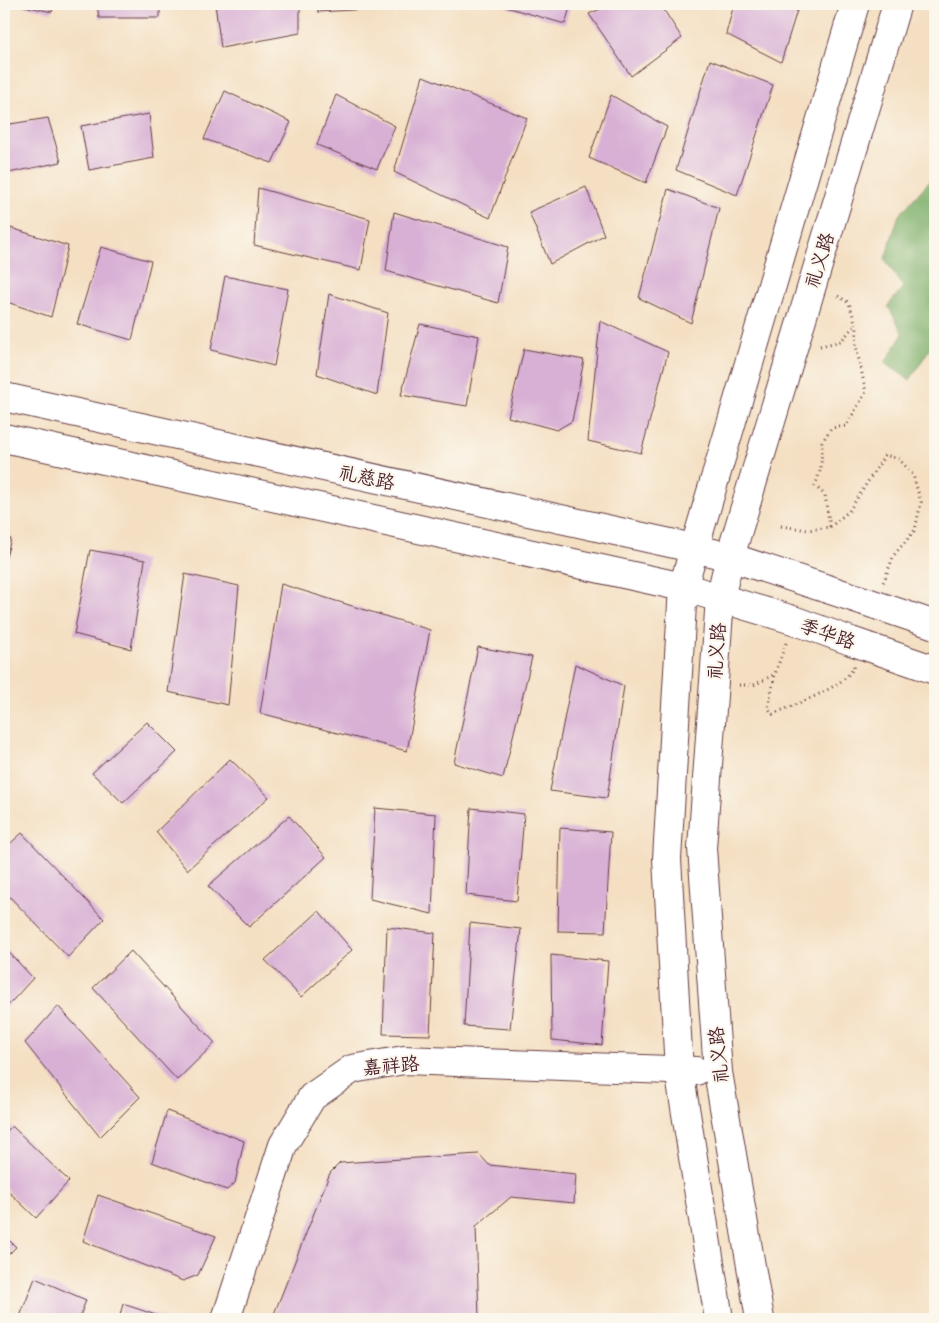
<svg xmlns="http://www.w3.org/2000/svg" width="939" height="1323" viewBox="0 0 939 1323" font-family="'Shantell Sans','LXGW WenKai TC',sans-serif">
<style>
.forest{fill:#7daf69;stroke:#64674a}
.building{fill:#d8b0d5}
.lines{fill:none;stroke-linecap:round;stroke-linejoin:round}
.secondary-casing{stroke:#643c42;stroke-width:30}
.path{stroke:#643c42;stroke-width:3;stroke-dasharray:1 4;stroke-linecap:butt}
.secondary{stroke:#fff;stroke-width:28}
.secondary-bridge-casing{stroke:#643c42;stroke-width:30;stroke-linecap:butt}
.secondary-bridge{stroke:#fff;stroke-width:28}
.labels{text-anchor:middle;stroke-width:4.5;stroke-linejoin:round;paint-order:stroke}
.street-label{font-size:19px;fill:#4a1f2b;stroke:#fbf7ec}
</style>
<rect width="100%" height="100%" fill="#fbf7ec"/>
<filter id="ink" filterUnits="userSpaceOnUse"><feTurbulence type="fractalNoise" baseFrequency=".02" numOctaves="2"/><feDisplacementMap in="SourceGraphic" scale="10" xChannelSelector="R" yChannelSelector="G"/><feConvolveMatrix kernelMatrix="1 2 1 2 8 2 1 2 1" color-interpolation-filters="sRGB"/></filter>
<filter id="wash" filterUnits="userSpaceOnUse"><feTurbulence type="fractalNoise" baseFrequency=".0096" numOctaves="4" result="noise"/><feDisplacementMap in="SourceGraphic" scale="20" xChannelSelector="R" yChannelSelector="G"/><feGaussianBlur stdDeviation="1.12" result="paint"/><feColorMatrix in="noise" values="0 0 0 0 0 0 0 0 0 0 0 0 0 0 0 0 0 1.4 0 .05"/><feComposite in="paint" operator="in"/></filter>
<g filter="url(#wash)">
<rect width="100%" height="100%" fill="#f4dfc2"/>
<polygon class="forest" points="935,175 935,340 910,380 885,363 903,334 888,306 903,287 885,259 899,215"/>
<g id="blocks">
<g class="building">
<polygon points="15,4 54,4 52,12"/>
<polygon points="97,4 160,4 160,18 99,18"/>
<polygon points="215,4 300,4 300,33 221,48"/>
<polygon points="318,4 385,4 386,8 318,12"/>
<polygon points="507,4 571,4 565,24 506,7"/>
<polygon points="611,4 660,4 682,38 631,76 589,14"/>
<polygon points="734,4 799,4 781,62 726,34"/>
<polygon points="710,60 773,85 737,195 676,170"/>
<polygon points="423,76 527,118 490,218 394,172"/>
<polygon points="225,91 291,122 272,163 204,139"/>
<polygon points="336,95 395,126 377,169 317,145"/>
<polygon points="611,95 667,127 646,183 589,158"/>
<polygon points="149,114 154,158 89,170 81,126"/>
<polygon points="48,118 61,162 4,174 4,125"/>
<polygon points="586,187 604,235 550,264 529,212"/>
<polygon points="258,188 370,219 361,270 254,245"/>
<polygon points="668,189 719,208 691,323 639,298"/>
<polygon points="394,212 508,247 498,303 386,271"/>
<polygon points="11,228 68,246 51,317 4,301 4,254"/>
<polygon points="101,247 151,261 132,340 77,324"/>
<polygon points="225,276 288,289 274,366 211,350"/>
<polygon points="329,294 388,313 377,395 317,374"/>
<polygon points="600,321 668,352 641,453 588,441"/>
<polygon points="420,324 479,336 467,406 401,395"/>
<polygon points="524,349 584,360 572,421 557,430 508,417"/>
<polygon points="4,537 11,539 4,564"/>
<polygon points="90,550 145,560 131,649 74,634"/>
<polygon points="185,574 239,586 228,705 168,692"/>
<polygon points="281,584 430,630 407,751 260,713"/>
<polygon points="478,647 532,657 503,778 454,763"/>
<polygon points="575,664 624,686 607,798 550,791"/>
<polygon points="147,722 177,752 123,803 92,773"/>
<polygon points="230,759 269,797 187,870 156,832"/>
<polygon points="375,808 436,814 432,914 370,899"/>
<polygon points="471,808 524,814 517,901 466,895"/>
<polygon points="289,816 326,857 249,927 208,886"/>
<polygon points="560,828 611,832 605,932 558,931"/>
<polygon points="22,833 104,919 68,957 4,891 4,849"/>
<polygon points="319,911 352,950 301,997 265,960"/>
<polygon points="470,923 521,929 510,1029 464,1026"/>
<polygon points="387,927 435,933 430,1035 383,1034"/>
<polygon points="4,947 33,978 4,1010"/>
<polygon points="131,951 215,1043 177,1080 93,988"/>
<polygon points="551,955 608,961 602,1045 552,1040"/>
<polygon points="58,1006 140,1097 100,1137 25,1043"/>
<polygon points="167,1111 244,1141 235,1183 227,1190 152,1162"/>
<polygon points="12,1126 69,1181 36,1218 4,1187 4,1134"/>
<polygon points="479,1154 489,1165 576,1174 574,1203 511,1197 476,1226 479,1319 272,1319 330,1173 340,1163"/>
<polygon points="98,1195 216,1236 198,1275 183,1281 83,1241"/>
<polygon points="4,1235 16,1247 4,1259"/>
<polygon points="35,1278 86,1300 79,1319 19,1319"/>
<polygon points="123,1304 168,1319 119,1319"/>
</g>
</g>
</g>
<g filter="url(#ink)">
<use href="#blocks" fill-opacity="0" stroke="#643c42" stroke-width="1"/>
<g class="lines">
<g class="secondary-casing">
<g id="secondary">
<polyline points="4,397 693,548 730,557 864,601"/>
<polyline points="4,438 683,587 793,620 851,641"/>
<polyline points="226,1319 283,1145 312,1097 352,1069 404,1060 696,1071"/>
<polyline points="719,1319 679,1070 667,859 683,587 855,4"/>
<polyline points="760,1319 718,1072 702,848 720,598 730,557 897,4"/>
</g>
</g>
<g class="path">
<polyline points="820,346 841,341 856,324"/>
<polyline points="781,526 808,530 830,527 825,495 815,486 821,468 822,442 831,428 846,426 866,392 856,346 857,328 849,303 835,294"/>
<polyline points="830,527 849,511 885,455 899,459 913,475 921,502 915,530 894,555 883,583"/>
<path d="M 786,643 L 775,674 L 768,708 L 773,714 C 793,705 847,687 854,666"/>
<polyline points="739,685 754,685 775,674"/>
</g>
<use href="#secondary" class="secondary"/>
<g class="secondary-bridge-casing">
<g id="secondary-bridge">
<polyline points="864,601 935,625"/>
<polyline points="851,641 935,670"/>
</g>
</g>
<use href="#secondary-bridge" class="secondary-bridge"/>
</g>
</g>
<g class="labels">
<g class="street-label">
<text transform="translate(819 260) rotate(-73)" y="7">礼义路</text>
<text transform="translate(367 477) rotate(12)" y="7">礼慈路</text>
<text transform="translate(828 633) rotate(19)" y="7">季华路</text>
<text transform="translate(716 651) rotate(-86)" y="7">礼义路</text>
<text transform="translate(718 1055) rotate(-96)" y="7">礼义路</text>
<text transform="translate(391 1065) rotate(-5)" y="7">嘉祥路</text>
</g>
</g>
<rect width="939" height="1323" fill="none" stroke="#fbf7ec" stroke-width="20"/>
</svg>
